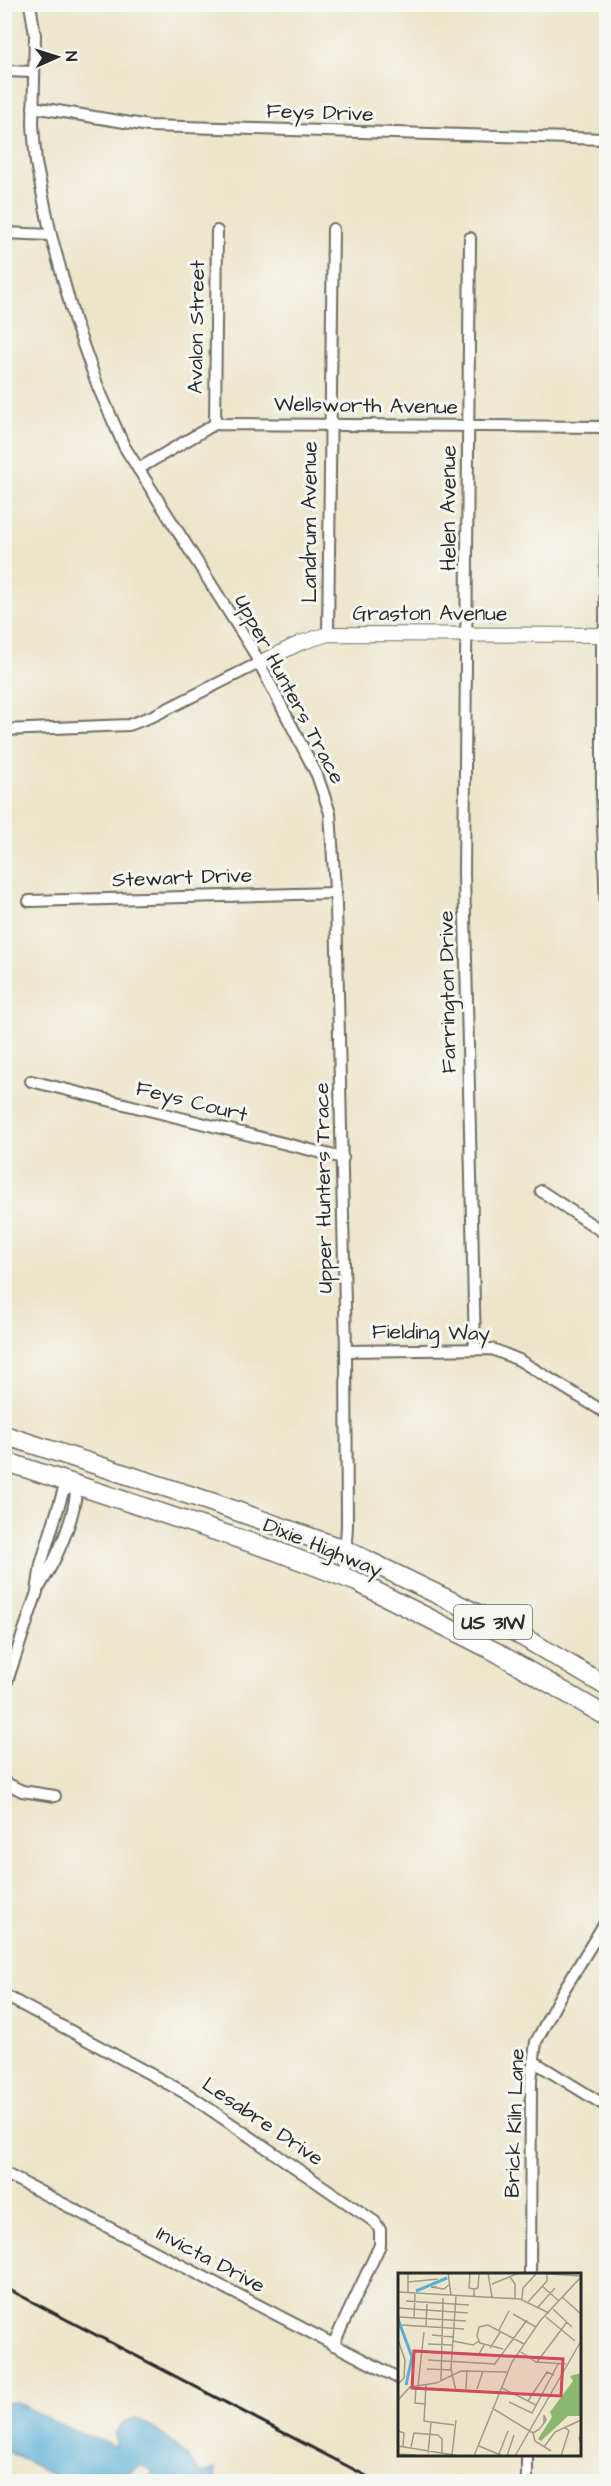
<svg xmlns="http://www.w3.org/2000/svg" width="611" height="2486" viewBox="0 0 611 2486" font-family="'Architects Daughter',sans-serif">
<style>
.water{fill:#59aed5;stroke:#426c80;stroke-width:1.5}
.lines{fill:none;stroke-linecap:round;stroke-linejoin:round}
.minor-casing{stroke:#6f6c62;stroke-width:14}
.tertiary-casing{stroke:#6f6c62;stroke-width:16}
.primary-casing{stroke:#6f6c62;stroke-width:21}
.minor{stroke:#fff;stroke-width:10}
.tertiary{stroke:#fff;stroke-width:14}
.primary{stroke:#fff;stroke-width:18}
.rail{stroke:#2b2b2b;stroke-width:3}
.labels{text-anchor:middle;stroke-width:6;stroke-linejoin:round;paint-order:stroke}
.shield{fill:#f6f6f2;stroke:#686867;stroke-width:1.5}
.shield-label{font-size:20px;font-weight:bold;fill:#2b2b2b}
.street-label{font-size:21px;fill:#2b2b2b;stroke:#f6f6f2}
.inset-river{fill:none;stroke:#59aed5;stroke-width:3}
.inset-road{fill:none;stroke:#9f9b8a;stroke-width:1.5}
.view{fill:#d1495b;fill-opacity:0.15;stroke:#d1495b;stroke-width:3}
.inset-edge{fill:none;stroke:#2b2b2b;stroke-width:3}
</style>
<rect width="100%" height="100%" fill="#f6f6f2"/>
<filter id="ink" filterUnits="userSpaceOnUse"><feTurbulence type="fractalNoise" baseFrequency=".0167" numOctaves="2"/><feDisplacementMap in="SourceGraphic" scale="12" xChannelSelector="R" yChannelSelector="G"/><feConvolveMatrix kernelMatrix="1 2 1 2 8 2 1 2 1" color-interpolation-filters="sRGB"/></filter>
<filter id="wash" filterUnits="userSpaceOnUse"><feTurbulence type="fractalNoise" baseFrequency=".008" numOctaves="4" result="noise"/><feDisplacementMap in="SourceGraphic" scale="24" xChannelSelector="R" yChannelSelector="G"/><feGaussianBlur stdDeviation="1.35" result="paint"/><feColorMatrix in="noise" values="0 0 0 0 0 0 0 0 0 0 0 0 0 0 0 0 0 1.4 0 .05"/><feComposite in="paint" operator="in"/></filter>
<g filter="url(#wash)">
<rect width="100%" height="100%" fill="#ede5c9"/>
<path class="water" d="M 17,2402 L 50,2420 L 116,2447 L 115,2433 L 123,2423 L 136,2418 C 161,2432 185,2451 201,2474 L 215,2469 L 217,2481 L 148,2481 L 153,2471 L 141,2465 L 119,2481 L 65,2481 L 5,2450 L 5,2403 Z"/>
</g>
<g filter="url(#ink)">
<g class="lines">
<g class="minor-casing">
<g id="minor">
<polyline points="30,4 35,35 33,125 36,163 51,235 75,322 98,387 124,446 252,649 317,775 330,813 336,904 346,1351 347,1525 344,1577"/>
<polyline points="4,71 34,72"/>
<polyline points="33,107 149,126 606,139"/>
<polyline points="4,233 51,235"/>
<polyline points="470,238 464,873 475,1349"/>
<polyline points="215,424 217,231"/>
<polyline points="138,469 215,424 606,427"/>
<polyline points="606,531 605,625 602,643 602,794 606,911"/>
<polyline points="328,634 333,229"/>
<polyline points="4,730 129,725 155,715 259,663"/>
<polyline points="29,901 336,893"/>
<polyline points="31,1081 343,1158"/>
<polyline points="541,1191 606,1234"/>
<polyline points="346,1351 492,1349 519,1360 606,1413"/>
<path d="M 40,1586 C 56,1560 78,1513 76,1483"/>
<polyline points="4,1690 37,1592 41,1564 63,1492 76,1484"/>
<polyline points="4,1782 22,1791 55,1796"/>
<polyline points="4,1995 189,2095 375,2222 380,2230 380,2245 333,2345"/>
<polyline points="533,2061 606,2106"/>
<polyline points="4,2173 400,2379"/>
<polyline points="530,2274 531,2080 536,2042 560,1996 606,1921"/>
<polyline points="527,2482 527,2454"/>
</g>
</g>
<g class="tertiary-casing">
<polyline id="tertiary" points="259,663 300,643 328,634 606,635"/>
</g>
<g class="primary-casing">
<g id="primary">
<polyline points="4,1435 211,1502 346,1550 513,1631 606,1686"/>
<polyline points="4,1461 276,1551 357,1582 496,1652 606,1716"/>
</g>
</g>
<use href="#minor" class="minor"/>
<use href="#tertiary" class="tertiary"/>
<use href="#primary" class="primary"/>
<polyline class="rail" points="4,2287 378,2482"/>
</g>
</g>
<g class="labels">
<rect class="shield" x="454" y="1605" width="78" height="34" rx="4.5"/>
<g class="shield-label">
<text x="493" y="1629">US 31W</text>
</g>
<g class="street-label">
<text transform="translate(320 112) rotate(2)" y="7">Feys Drive</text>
<text transform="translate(196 327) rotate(-89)" y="7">Avalon Street</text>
<text transform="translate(366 405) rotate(1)" y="7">Wellsworth Avenue</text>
<text transform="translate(448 508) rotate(-90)" y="7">Helen Avenue</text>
<text transform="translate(309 522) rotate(-90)" y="7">Landrum Avenue</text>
<text x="430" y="620">Graston Avenue</text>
<text transform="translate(290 689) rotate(62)" y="7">Upper Hunters Trace</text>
<text transform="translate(182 877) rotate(-2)" y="7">Stewart Drive</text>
<text transform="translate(447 992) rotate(-91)" y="7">Farrington Drive</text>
<text transform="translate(192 1101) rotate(14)" y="7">Feys Court</text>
<text transform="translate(323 1188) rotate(-91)" y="7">Upper Hunters Trace</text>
<text transform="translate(431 1332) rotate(1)" y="7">Fielding Way</text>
<text transform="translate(323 1547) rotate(22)" y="7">Dixie Highway</text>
<text transform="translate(263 2121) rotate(34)" y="7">Lesabre Drive</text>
<text transform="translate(514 2123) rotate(-88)" y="7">Brick Kiln Lane</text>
<text transform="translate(211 2259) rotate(28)" y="7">Invicta Drive</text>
</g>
</g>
<g transform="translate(398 2273)">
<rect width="183" height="183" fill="#ede5c9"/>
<path d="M 183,100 L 183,143 L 170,143 L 143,168 L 140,166 L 154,144 L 152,139 L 175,108 L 172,103 Z" fill="#8cb76e"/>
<path class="inset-river" d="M 18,18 L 49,5M 0,46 L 14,84 L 8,112"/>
<path class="inset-road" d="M 50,0 L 53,22M 72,0 L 71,15 L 76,16 L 76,23M 90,0 L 94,24M 136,0 L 182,3M 112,4 L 117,11 L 117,25M 10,9 L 40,6M 94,11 L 121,0M 144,13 L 161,28M 39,14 L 33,14 L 46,16 L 52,11M 76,16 L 80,15 L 81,0M 0,19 L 122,26 L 151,40M 10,20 L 10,0M 58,23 L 53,96 L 58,118M 164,24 L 183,41M 124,26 L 125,15 L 138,1M 8,28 L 71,32M 130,29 L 149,8 L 149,1M 140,34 L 157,15M 0,35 L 70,40M 155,36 L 174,54M 115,41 L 138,54M 1,44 L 68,48M 148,44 L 177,68M 16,46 L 17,20M 4,52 L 66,56M 28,53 L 29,29M 101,57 L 111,38M 34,62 L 55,64M 0,67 L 7,87 L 6,105 L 0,111M 55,68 L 75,72 L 81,68M 30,71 L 54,72M 92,75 L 103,58M 105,76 L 82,70 L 79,63 L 81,54 L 90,52 L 126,71M 30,79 L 81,81 L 86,72M 123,79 L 138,89 L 168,91M 30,87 L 97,91M 139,89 L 169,49M 96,92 L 129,47M 29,96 L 53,97M 43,108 L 45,25M 28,112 L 26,148 L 56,152M 18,113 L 17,130 L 28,131M 20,113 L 26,59M 104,115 L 138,132M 68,116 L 69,97M 79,116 L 85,98M 0,127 L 12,114 L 38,110 L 63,98 L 109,99M 130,128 L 149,99 L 156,102M 111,129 L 134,140 L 160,91M 94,135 L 135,160M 0,158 L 6,160 L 5,173M 135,160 L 140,157 L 143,154 L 146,150 L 148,147 L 146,142 L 146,150M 135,160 L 137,168 L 153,178M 181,164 L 182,169 L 183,151M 0,173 L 62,183M 81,173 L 105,183M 13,174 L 16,160 L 40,162 L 44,166 L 44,181M 146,174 L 157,159 L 183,147M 30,180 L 33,150M 0,181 L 18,182M 101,181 L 110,158M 54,182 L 58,147M 76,183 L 114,89 L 142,48 L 183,4M 109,183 L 116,162M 117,183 L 183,68M 163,183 L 171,158 L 167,154"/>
<path class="view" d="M 16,78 L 165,86 L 163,123 L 14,115 Z"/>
<rect width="183" height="183" class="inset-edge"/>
</g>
<rect width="611" height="2486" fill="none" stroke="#f6f6f2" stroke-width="24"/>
<g transform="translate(57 57) rotate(87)" stroke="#f6f6f2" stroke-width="4.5" paint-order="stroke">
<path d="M0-4.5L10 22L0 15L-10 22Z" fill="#2b2b2b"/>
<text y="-9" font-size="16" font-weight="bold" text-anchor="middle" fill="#2b2b2b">N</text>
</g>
</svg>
